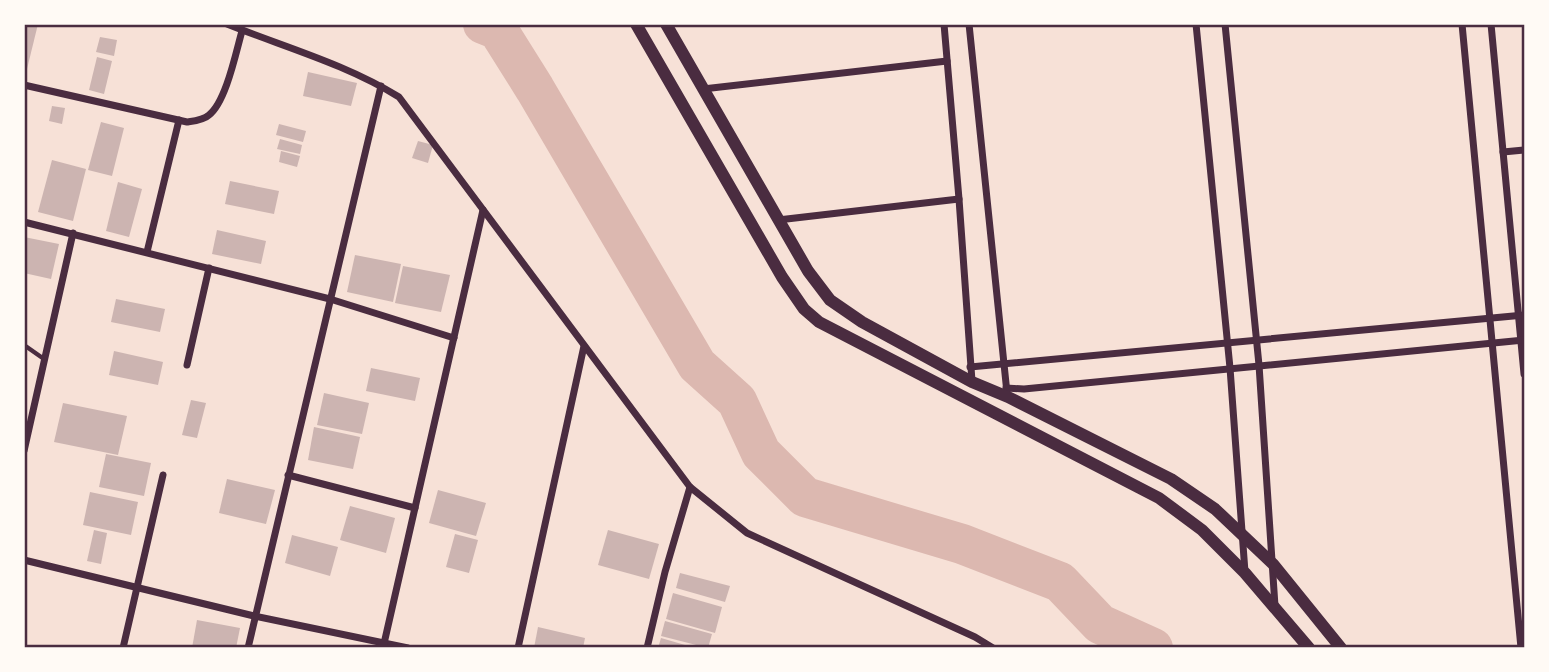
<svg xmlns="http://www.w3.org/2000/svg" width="1549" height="672" viewBox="0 0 1549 672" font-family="'Public Sans',sans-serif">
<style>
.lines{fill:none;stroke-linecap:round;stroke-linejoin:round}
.river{stroke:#dcb8b0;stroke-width:40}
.building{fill:#ccb4b1}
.service{stroke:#4a2c40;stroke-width:4.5}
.minor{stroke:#4a2c40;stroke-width:7}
.tertiary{stroke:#4a2c40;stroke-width:12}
.neatline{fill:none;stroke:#4a2c40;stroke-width:2.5}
</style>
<rect width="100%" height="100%" fill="#f7e1d7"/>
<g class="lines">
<polyline class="river" points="483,24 498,30 535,89 697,365 737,401 761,453 805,497 962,544 1060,582 1100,624 1153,648"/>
</g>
<g class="building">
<polygon points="24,24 38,24 27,69 24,69"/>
<polygon points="100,37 117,40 114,56 96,52"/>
<polygon points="97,57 112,61 104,94 89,90"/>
<polygon points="308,72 357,83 351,106 303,96"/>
<polygon points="52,106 65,108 62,124 49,121"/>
<polygon points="101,122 124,128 112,176 88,170"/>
<polygon points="279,124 306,131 303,142 276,135"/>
<polygon points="280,139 302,145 300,154 277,149"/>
<polygon points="418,141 433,145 428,163 412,158"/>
<polygon points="281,151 300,156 297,167 279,162"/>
<polygon points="52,160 86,169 73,221 38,212"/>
<polygon points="230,181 279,191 274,214 225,204"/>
<polygon points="118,182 142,189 129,237 106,231"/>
<polygon points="217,230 266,241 261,264 212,254"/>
<polygon points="24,237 59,244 51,279 24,273"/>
<polygon points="355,255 401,264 393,302 347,292"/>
<polygon points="403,266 450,275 441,312 395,303"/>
<polygon points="116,299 165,309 160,332 111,322"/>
<polygon points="114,351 163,362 158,385 109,375"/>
<polygon points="371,368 420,378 415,401 366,391"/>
<polygon points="324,393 369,403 362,434 317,425"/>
<polygon points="191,400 206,403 197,438 182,435"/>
<polygon points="63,403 127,416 118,455 54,442"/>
<polygon points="314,427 360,437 353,469 308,460"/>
<polygon points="106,454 151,463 144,496 99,487"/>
<polygon points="227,479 275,490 266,524 219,513"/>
<polygon points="438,490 486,503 476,536 429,523"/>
<polygon points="90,492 138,502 131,535 83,525"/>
<polygon points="350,506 395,518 386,553 340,540"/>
<polygon points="94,530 107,533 101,564 87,561"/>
<polygon points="608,530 659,544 649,579 598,565"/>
<polygon points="455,534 478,540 469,573 446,567"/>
<polygon points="292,535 338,547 330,576 285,563"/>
<polygon points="680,573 730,586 725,602 676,588"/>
<polygon points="673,593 722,607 715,633 666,619"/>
<polygon points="197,620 240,628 236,648 192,648"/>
<polygon points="665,621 712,634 708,648 661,636"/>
<polygon points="538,627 585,638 583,648 534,648"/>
<polygon points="661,638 692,647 692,648 658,648"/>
</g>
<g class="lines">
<polyline class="service" points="24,345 44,359"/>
<g class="minor">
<path d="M 227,24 C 284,47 346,64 399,97 L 690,487 L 747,533 L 975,637 L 993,648"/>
<polyline points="944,24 959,199 972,381"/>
<polyline points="969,24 1007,393"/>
<polyline points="1196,24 1230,368 1245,572"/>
<polyline points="1225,24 1259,365 1275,606"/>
<polyline points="1462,24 1521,648"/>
<polyline points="1491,24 1524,374"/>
<path d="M 24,85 L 187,122 C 194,121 204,120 209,115 C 226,102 236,52 242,31"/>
<polyline points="703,89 947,61"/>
<polyline points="1503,152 1524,150"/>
<polyline points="778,220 959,199"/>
<polyline points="24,222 330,299 454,338"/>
<polyline points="147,252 179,120"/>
<polyline points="187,365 209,268"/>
<polyline points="970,367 1524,315"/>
<polyline points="1006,388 1024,389 1524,340"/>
<polyline points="24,451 73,233"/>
<polyline points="288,475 415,508"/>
<polyline points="24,560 254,616 408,648"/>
<polyline points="123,648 163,475"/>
<polyline points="248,648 381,86"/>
<polyline points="383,648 483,210"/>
<polyline points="518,648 584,346"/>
<polyline points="647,648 665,572 690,487"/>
</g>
<g class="tertiary">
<polyline points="636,24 782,277 804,309 819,322 1159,498 1202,530 1245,573 1309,648"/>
<polyline points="666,24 808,271 830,300 862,322 972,382 1008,397 1171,479 1215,509 1273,564 1341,648"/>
</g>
</g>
<rect width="1549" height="672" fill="none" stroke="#fffaf5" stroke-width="52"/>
<rect x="26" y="26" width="1497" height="620" class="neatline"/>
</svg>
